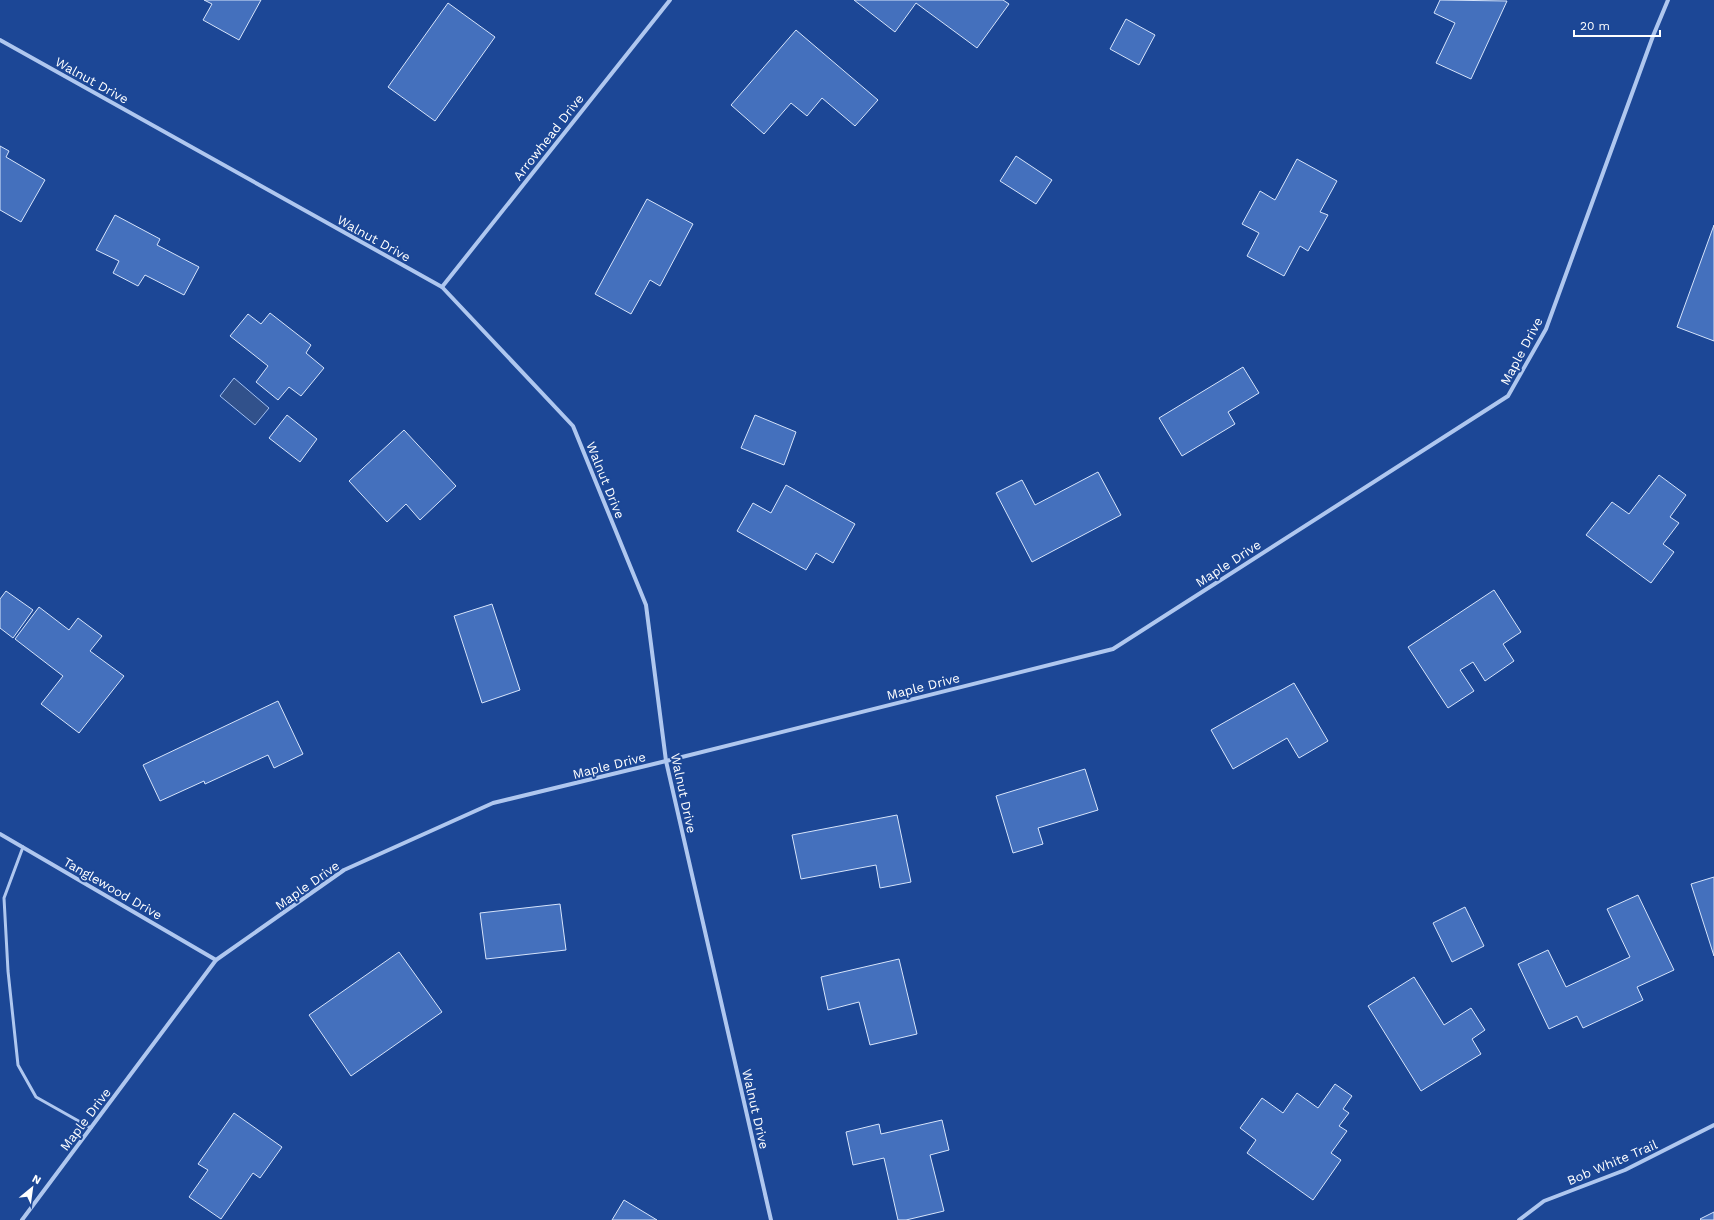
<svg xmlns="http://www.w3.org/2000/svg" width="1714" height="1220" viewBox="0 0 1714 1220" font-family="'Work Sans',sans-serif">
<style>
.water{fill:#31518b;stroke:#a3c1f1}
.building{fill:#4470bd;stroke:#d6e4fb}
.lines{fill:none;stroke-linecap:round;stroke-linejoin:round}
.service{stroke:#afc7ef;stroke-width:3}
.minor{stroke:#afc7ef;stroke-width:4}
.labels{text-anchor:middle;stroke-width:4;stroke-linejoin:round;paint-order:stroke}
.street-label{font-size:13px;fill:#fff;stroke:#1c4796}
</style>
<rect width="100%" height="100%" fill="#1c4796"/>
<polygon class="water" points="234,378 269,408 255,425 220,396"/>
<g class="building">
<polygon points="204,0 261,0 239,40 203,20 212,4"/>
<polygon points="854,0 1003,0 1009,4 977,48 916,3 895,32"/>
<polygon points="1440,0 1507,1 1471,79 1436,63 1455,23 1434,13"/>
<polygon points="448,3 495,37 435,121 388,87"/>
<polygon points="1126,19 1155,35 1139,65 1110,49"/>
<polygon points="796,30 878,100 855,126 822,98 807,116 791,103 764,134 731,105"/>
<polygon points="0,146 9,151 6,157 45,180 21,222 0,210"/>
<polygon points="1016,156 1052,180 1036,204 1000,181"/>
<polygon points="1297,159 1337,181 1320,212 1328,215 1308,251 1300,246 1284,276 1247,256 1259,233 1242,224 1260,191 1275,200"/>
<polygon points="647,199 693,224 660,286 650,280 631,314 595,294"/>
<polygon points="115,215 160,239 157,245 199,267 184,295 145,275 138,286 113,273 119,261 96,250"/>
<polygon points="1714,225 1714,341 1677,327"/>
<polygon points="270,313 311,345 306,353 324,368 301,396 289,387 278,400 256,382 268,366 230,336 248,314 261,324"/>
<polygon points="1243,367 1259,393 1228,412 1235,424 1182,456 1159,418"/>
<polygon points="287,415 317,439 300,462 269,438"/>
<polygon points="755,415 796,432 784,465 741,448"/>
<polygon points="404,430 456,486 420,520 406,504 387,522 349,481"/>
<polygon points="1098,472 1121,515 1032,562 996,493 1022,480 1035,505"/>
<polygon points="1659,475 1686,495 1670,517 1679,523 1663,544 1674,552 1651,583 1586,535 1612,502 1629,514"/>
<polygon points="786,485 855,524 833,563 816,553 806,570 737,531 753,503 771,513"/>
<polygon points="1494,590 1521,632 1503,644 1514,661 1485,681 1473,662 1460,670 1474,691 1448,708 1408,647"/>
<polygon points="6,591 33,610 13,638 0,628 0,599"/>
<polygon points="492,604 520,690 482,703 454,616"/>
<polygon points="39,607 69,630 78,618 102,636 90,651 124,676 79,733 41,704 63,676 15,639"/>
<polygon points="1294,683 1328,741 1299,758 1287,738 1233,769 1211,730"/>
<polygon points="278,701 303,754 274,768 268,755 205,784 204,781 160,801 143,765"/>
<polygon points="1085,769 1098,810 1038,828 1043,844 1013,853 996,796"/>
<polygon points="897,815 911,882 880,888 876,865 801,879 792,835"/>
<polygon points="1714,877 1714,956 1691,884"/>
<polygon points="1638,895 1674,970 1637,987 1643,1000 1583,1028 1577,1016 1549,1029 1518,964 1548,950 1566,987 1630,957 1607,909"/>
<polygon points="560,904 566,950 486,959 480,913"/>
<polygon points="1465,907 1484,946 1452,962 1433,923"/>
<polygon points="399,952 442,1012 351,1076 309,1015"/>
<polygon points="899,959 917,1034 870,1045 859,1002 828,1010 821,977"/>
<polygon points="1414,977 1444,1025 1471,1008 1485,1030 1472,1039 1481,1054 1421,1091 1368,1006"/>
<polygon points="1335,1084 1352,1096 1343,1109 1349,1113 1339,1126 1347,1131 1331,1153 1341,1160 1313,1200 1247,1153 1256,1140 1240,1128 1262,1098 1283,1113 1297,1093 1318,1108"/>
<polygon points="234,1113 282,1147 260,1178 253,1173 221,1219 189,1197 208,1170 198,1164"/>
<polygon points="942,1120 949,1150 930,1155 944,1211 906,1220 898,1220 884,1158 853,1165 846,1132 879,1124 881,1134"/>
<polygon points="624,1200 657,1220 612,1220"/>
<polygon points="1714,1212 1714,1220 1701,1220 1700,1219"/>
</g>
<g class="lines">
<polyline class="service" points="23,847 4,898 8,971 18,1065 36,1097 91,1128"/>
<g class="minor">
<polyline points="0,40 442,287 573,426 646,605 666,761 771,1220"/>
<polyline points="442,287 670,0"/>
<polyline points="0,834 216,960"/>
<polyline points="22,1220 216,960 344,870 493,803 666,761 1113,649 1508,396 1546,329 1653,36 1668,0"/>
<polyline points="1519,1220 1544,1201 1625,1170 1714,1125"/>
</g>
</g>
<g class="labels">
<g class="street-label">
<text transform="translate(92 80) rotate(29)" y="5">Walnut Drive</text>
<text transform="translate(548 137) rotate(-52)" y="5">Arrowhead Drive</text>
<text transform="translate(374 238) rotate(29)" y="5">Walnut Drive</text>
<text transform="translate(1521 351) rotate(-62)" y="5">Maple Drive</text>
<text transform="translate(606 480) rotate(68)" y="5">Walnut Drive</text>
<text transform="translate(1228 563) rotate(-33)" y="5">Maple Drive</text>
<text transform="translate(923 686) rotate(-14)" y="5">Maple Drive</text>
<text transform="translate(609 765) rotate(-14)" y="5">Maple Drive</text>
<text transform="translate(684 793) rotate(78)" y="5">Walnut Drive</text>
<text transform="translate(307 885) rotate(-35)" y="5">Maple Drive</text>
<text transform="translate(113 888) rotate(30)" y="5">Tanglewood Drive</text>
<text transform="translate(756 1109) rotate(77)" y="5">Walnut Drive</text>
<text transform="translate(85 1119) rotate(-53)" y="5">Maple Drive</text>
<text transform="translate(1612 1162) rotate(-23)" y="5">Bob White Trail</text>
</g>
</g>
<g transform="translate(32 1188) rotate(29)" stroke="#1c4796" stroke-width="3" paint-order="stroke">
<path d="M0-3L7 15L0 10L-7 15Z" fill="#ffffff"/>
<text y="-6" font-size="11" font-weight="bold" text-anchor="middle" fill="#ffffff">N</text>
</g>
<path d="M1574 30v6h86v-6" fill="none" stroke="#ffffff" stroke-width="2"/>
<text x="1580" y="30" font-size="12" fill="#ffffff" stroke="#1c4796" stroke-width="3" paint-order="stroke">20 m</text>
</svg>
